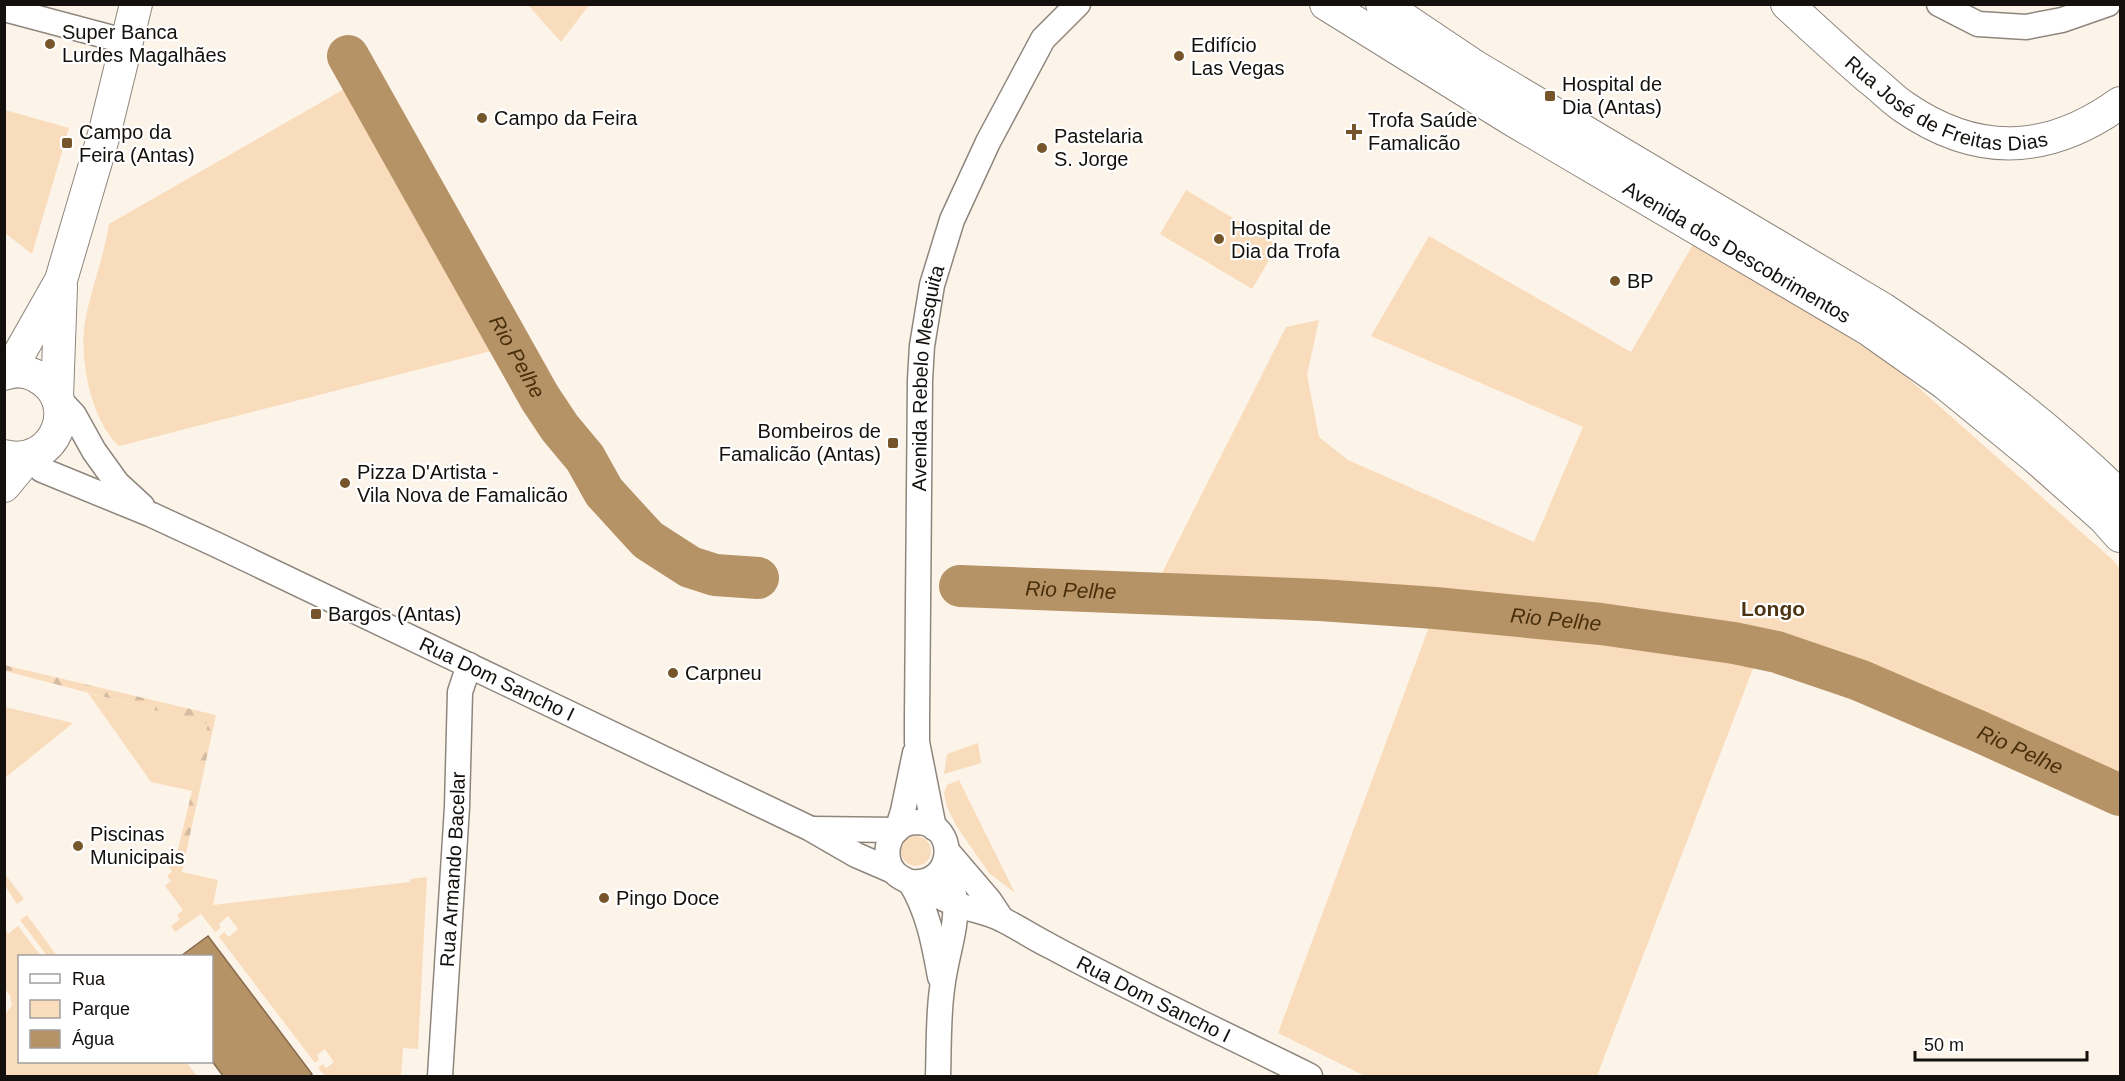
<svg xmlns="http://www.w3.org/2000/svg" width="2125" height="1081" viewBox="0 0 2125 1081" font-family="Helvetica,sans-serif">
<style>
.green{fill:#f9dcbb}
.forest{fill:url(#forest-firs)}
.water{fill:#b69267;stroke:#856b4c;stroke-width:1.5}
.lines{fill:none;stroke-linecap:round;stroke-linejoin:round}
.river{stroke:#b69267;stroke-width:42}
.minor-casing{stroke:#8e867d;stroke-width:27}
.major-casing{stroke:#8e867d;stroke-width:34}
.minor{stroke:#fff;stroke-width:24}
.major{stroke:#fff;stroke-width:32}
.poi-dot{fill:#76552b;stroke:#fff;stroke-width:2}
.labels{text-anchor:middle;stroke-width:4.5;stroke-linejoin:round;paint-order:stroke}
.poi-label{font-size:20px;fill:#13100d;stroke:#fff;text-anchor:start}
.street-label{font-size:20px;fill:#13100d;stroke:#fff}
.water-label{font-size:21px;font-style:italic;fill:#482f0b;stroke:#fff}
.neighbourhood-label{font-size:21px;font-weight:bold;fill:#4d3412;stroke:#fff}
</style>
<defs>
<pattern id="forest-firs" width="22" height="20" patternUnits="userSpaceOnUse" patternTransform="scale(1.5)"><rect width="22" height="20" fill="#f9dcbb"/><path d="M5 1l3.5 6h-7zM16 11l3.5 6h-7z" fill="#d5bca0"/></pattern>
</defs>
<rect width="100%" height="100%" fill="#fdf4e9"/>
<g class="green">
<polygon points="528,5 589,5 561,42"/>
<path d="M 353,84 L 499,349 L 119,446 C 91,421 79,359 85,322 C 91,288 104,257 109,224 Z"/>
<polygon points="5,110 69,128 32,254 5,233"/>
<polygon points="1186,190 1278,245 1252,289 1160,234"/>
<polygon points="1429,236 1631,352 1695,241 1894,366 2114,561 2120,569 2120,783 1902,688 1784,644 1727,633 1565,610 1435,597 1260,587 1160,577 1286,327 1319,320 1307,375 1319,437 1348,460 1534,542 1583,427 1371,336"/>
<polygon points="1433,616 1757,658 1597,1076 1365,1076 1278,1033"/>
<polygon points="88,693 209,724 192,791 151,782"/>
<polygon points="5,707 73,723 5,778 4,707"/>
<polygon points="978,743 981,763 944,774 947,754"/>
<polygon points="959,780 1015,893 989,873 957,827 947,807 944,793 947,785"/>
<circle cx="916" cy="851" r="15"/>
<polygon points="175,862 182,872 218,880 213,905 410,882 410,879 427,877 418,1049 403,1048 401,1076 325,1076 318,1068 323,1064 326,1068 334,1062 325,1049 317,1055 319,1059 315,1063 219,937 224,932 229,937 238,929 228,916 219,924 221,928 215,932 201,914 175,932 171,926 180,919 177,915 183,910 165,886 171,881 167,876 172,871 169,867"/>
<polygon points="5,874 24,899 17,904 5,886"/>
<polygon points="27,915 57,956 47,956 20,920"/>
<polygon points="18,926 41,956 20,956 20,1062 186,1062 197,1076 5,1076 5,1015 12,1005 10,995 5,989 5,929 8,934"/>
</g>
<polygon class="forest" points="4,665 216,715 182,872 175,862 208,724 5,671"/>
<polygon class="water" points="208,936 312,1074 309,1076 223,1076 212,1061 212,956 181,956"/>
<g class="lines">
<g class="river">
<path id="s1" d="M 348,56 L 540,398 L 560,428 L 585,458 L 604,492 L 648,540 L 690,567 L 715,575 L 758,578"/>
<path id="s2" d="M 960,586 L 1320,600 L 1435,608 L 1601,624 L 1734,643 L 1777,652 L 1859,680 L 1978,731 L 2120,795"/>
</g>
<g class="minor-casing">
<g id="minor">
<polyline points="1939,4 1978,24 2026,27 2062,20 2108,4"/>
<polyline points="4,9 128,42"/>
<polyline points="57,397 74,415 94,451 117,483 142,506"/>
<path id="s3" d="M 28,457 L 42,470 L 152,515 L 217,545 L 811,829 L 856,855 L 893,871"/>
<path id="s4" d="M 934,828 L 917,742 L 917,719 L 920,380 L 922,346 L 932,285 L 952,220 L 988,142 L 1043,39 L 1078,4"/>
<polyline points="813,829 897,830"/>
<polyline points="897,830 903,811 915,753"/>
<polyline points="948,852 989,900 1001,918"/>
<path id="s5" d="M 910,882 C 955,887 959,825 919,822 C 911,822 903,824 898,829 C 885,840 884,861 895,873 C 901,879 908,881 915,884 C 928,891 942,899 956,904 C 971,910 988,912 1003,920 C 1019,928 1034,938 1050,946 C 1135,992 1223,1033 1310,1076"/>
<path d="M 910,882 C 928,911 934,943 940,977"/>
<path id="s6" d="M 440,1076 L 457,807 L 460,692 L 469,665"/>
<path d="M 938,1076 C 939,1048 938,1018 942,989 C 948,937 967,917 945,863"/>
</g>
</g>
<g class="major-casing">
<g id="major">
<path id="s7" d="M 1326,4 L 1511,119 L 1868,329 L 1946,384 L 2034,456 L 2104,518 L 2120,536"/>
<path d="M 1382,4 L 1476,67 L 1883,309 C 1968,365 2048,425 2120,496"/>
<path id="s8" d="M 1787,4 C 1814,29 1841,54 1869,78 C 1881,87 1892,99 1904,107 C 1978,158 2049,154 2120,103"/>
<polyline points="9,372 61,280 105,131 136,4"/>
<path d="M 4,374 C 15,370 27,371 36,376 C 83,400 56,469 4,456"/>
<polyline points="57,397 61,287"/>
<polyline points="4,486 28,457"/>
</g>
</g>
<use href="#minor" class="minor"/>
<use href="#major" class="major"/>
</g>
<g class="poi-dot">
<circle cx="50" cy="44" r="6"/>
<circle cx="1179" cy="56" r="6"/>
<rect x="1544" y="90" width="12" height="12" rx="3"/>
<circle cx="482" cy="118" r="6"/>
<path d="M1351 123h6v6h6v6h-6v6h-6v-6h-6v-6h6z"/>
<rect x="61" y="137" width="12" height="12" rx="3"/>
<circle cx="1042" cy="148" r="6"/>
<circle cx="1219" cy="239" r="6"/>
<circle cx="1615" cy="281" r="6"/>
<rect x="887" y="437" width="12" height="12" rx="3"/>
<circle cx="345" cy="483" r="6"/>
<rect x="310" y="608" width="12" height="12" rx="3"/>
<circle cx="673" cy="673" r="6"/>
<circle cx="78" cy="846" r="6"/>
<circle cx="604" cy="898" r="6"/>
</g>
<g class="labels">
<g class="poi-label">
<text x="62" y="39">Super Banca<tspan x="62" dy="23">Lurdes Magalhães</tspan></text>
<text x="1191" y="52">Edifício<tspan x="1191" dy="23">Las Vegas</tspan></text>
<text x="1562" y="91">Hospital de<tspan x="1562" dy="23">Dia (Antas)</tspan></text>
<text x="494" y="125">Campo da Feira</text>
<text x="1368" y="127">Trofa Saúde<tspan x="1368" dy="23">Famalicão</tspan></text>
<text x="79" y="139">Campo da<tspan x="79" dy="23">Feira (Antas)</tspan></text>
<text x="1054" y="143">Pastelaria<tspan x="1054" dy="23">S. Jorge</tspan></text>
<text x="1231" y="235">Hospital de<tspan x="1231" dy="23">Dia da Trofa</tspan></text>
<text x="1627" y="288">BP</text>
<text x="881" y="438" text-anchor="end">Bombeiros de<tspan x="881" dy="23">Famalicão (Antas)</tspan></text>
<text x="357" y="479">Pizza D'Artista -<tspan x="357" dy="23">Vila Nova de Famalicão</tspan></text>
<text x="328" y="621">Bargos (Antas)</text>
<text x="685" y="680">Carpneu</text>
<text x="90" y="841">Piscinas<tspan x="90" dy="23">Municipais</tspan></text>
<text x="616" y="905">Pingo Doce</text>
</g>
<g class="street-label">
<text dy="7" stroke="none"><textPath href="#s8" startOffset="195">Rua José de Freitas Dias</textPath></text>
<text dy="7" stroke="none"><textPath href="#s7" startOffset="480">Avenida dos Descobrimentos</textPath></text>
<text dy="7" stroke="none"><textPath href="#s4" startOffset="452">Avenida Rebelo Mesquita</textPath></text>
<text dy="7" stroke="none"><textPath href="#s3" startOffset="520">Rua Dom Sancho I</textPath></text>
<text dy="7" stroke="none"><textPath href="#s6" startOffset="207">Rua Armando Bacelar</textPath></text>
<text dy="7" stroke="none"><textPath href="#s5" startOffset="459">Rua Dom Sancho I</textPath></text>
</g>
<g class="water-label">
<text dy="7" stroke="none"><textPath href="#s1" startOffset="345">Rio Pelhe</textPath></text>
<text dy="7" stroke="none"><textPath href="#s2" startOffset="111">Rio Pelhe</textPath></text>
<text dy="7" stroke="none"><textPath href="#s2" startOffset="597">Rio Pelhe</textPath></text>
<text dy="7" stroke="none"><textPath href="#s2" startOffset="1083">Rio Pelhe</textPath></text>
</g>
<g class="neighbourhood-label">
<text x="1773" y="616">Longo</text>
</g>
</g>
<rect width="2125" height="1081" fill="none" stroke="#13100d" stroke-width="12"/>
<rect x="18" y="955" width="195" height="108" fill="#ffffff" stroke="#a19f9e" stroke-width="1.5"/>
<rect x="30" y="974" width="30" height="9" fill="#ffffff" stroke="#a19f9e" stroke-width="1.5"/>
<text x="72" y="985" font-size="18" fill="#13100d">Rua</text>
<rect x="30" y="1000" width="30" height="18" fill="#f9dcbb" stroke="#a19f9e" stroke-width="1.5"/>
<text x="72" y="1015" font-size="18" fill="#13100d">Parque</text>
<rect x="30" y="1030" width="30" height="18" fill="#b69267" stroke="#a19f9e" stroke-width="1.5"/>
<text x="72" y="1045" font-size="18" fill="#13100d">Água</text>
<path d="M1915 1051v9h172v-9" fill="none" stroke="#13100d" stroke-width="3"/>
<text x="1924" y="1051" font-size="18" fill="#13100d" stroke="#ffffff" stroke-width="4.5" paint-order="stroke">50 m</text>
</svg>
